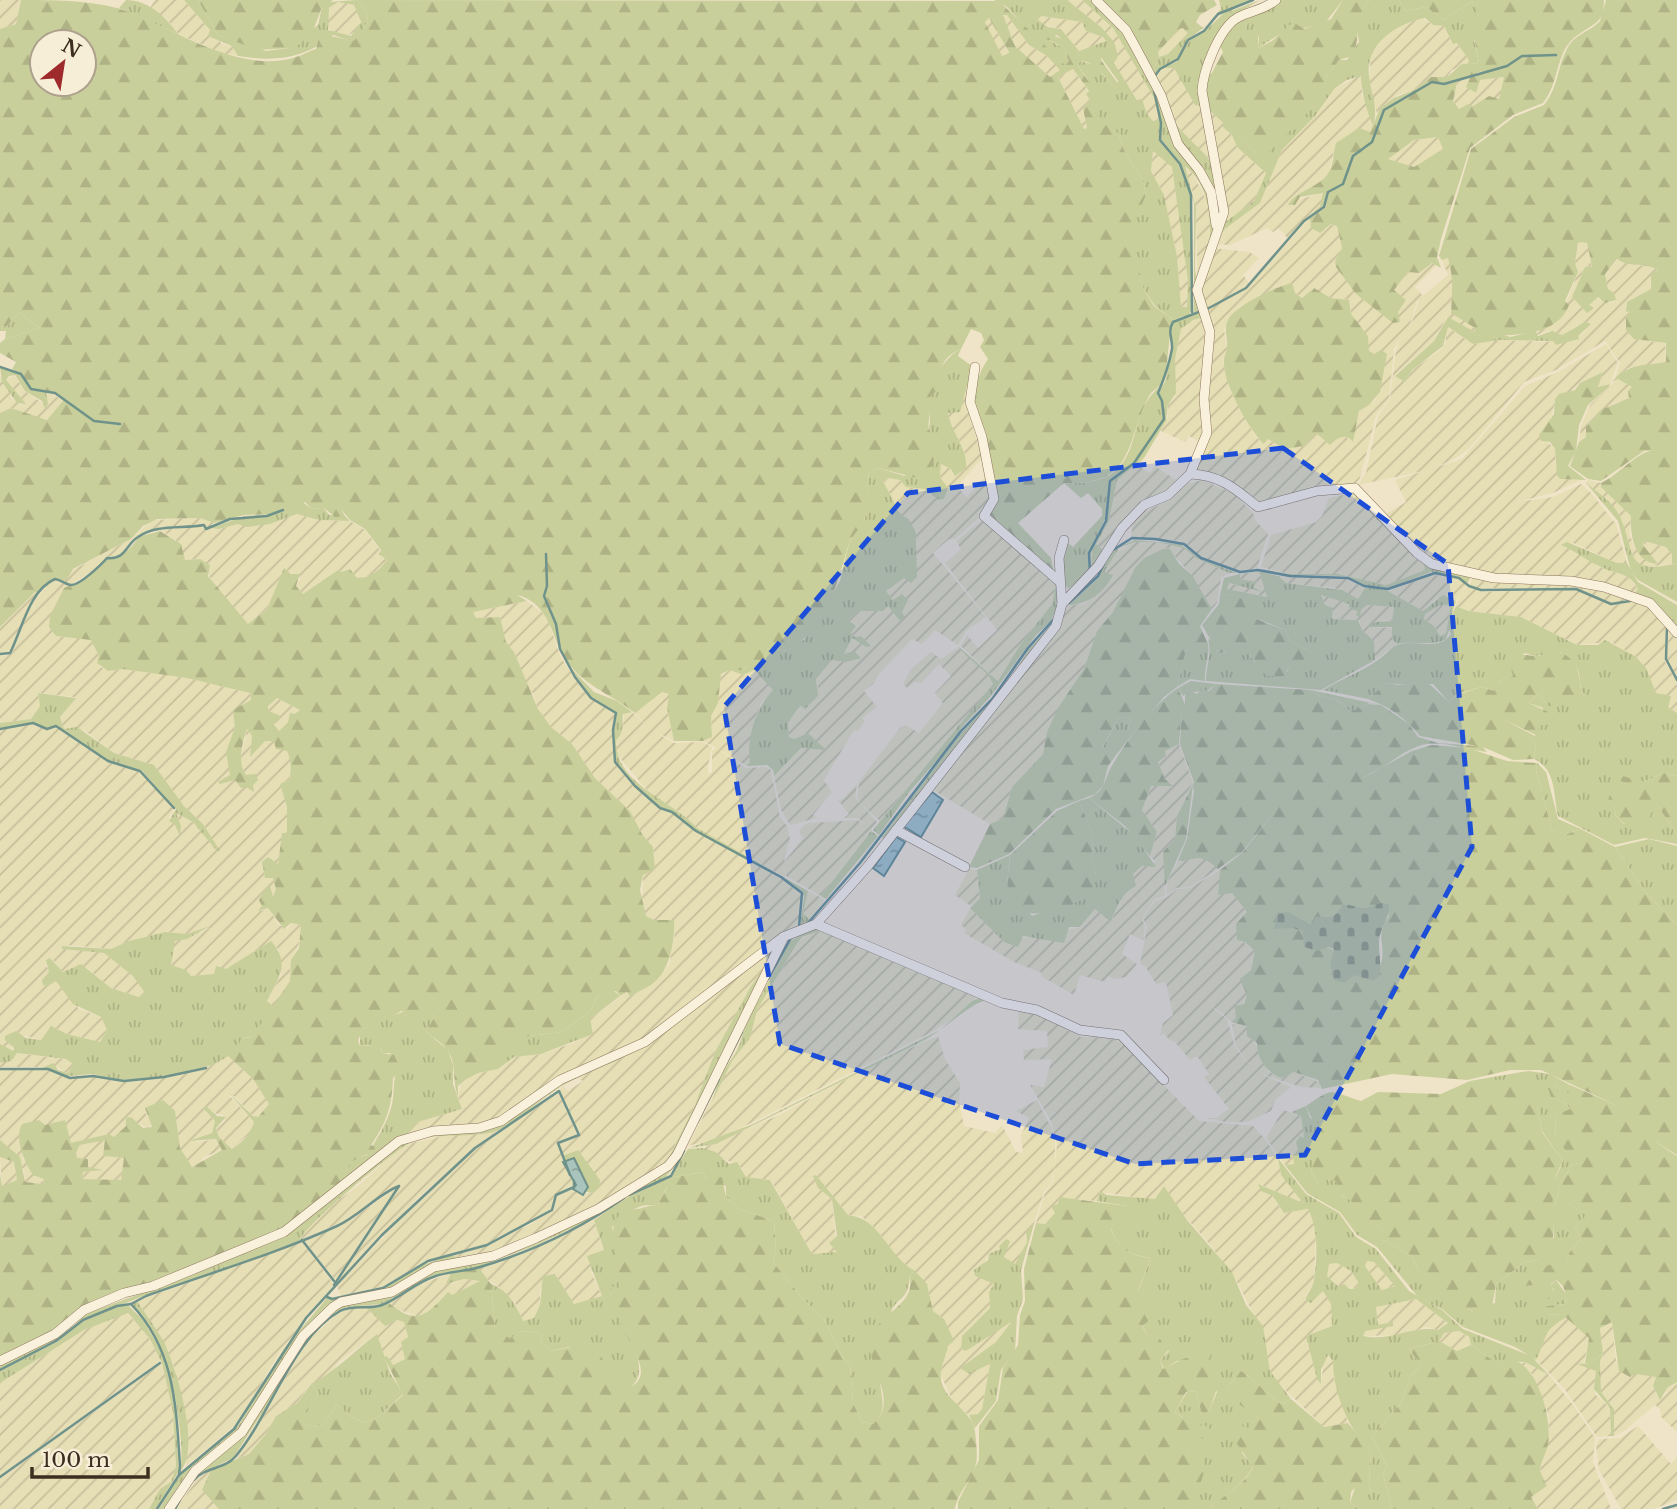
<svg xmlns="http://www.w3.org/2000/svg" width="1677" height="1509" viewBox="0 0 1677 1509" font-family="'Libre Baskerville',serif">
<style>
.farmland{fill:url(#farmland-furrows);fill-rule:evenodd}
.grass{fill:url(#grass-tufts);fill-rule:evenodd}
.forest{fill:url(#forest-firs);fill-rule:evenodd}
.cemetery{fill:url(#cemetery-stones)}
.water{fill:url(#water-ripples);stroke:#6f938a;stroke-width:2}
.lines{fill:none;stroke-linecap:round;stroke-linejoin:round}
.stream{stroke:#6f938a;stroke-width:2.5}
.minor-casing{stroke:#8d765c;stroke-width:10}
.minor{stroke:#faf1dc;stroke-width:9}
.marked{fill:#1d4ed8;fill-opacity:0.2;stroke:#1d4ed8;stroke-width:5;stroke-dasharray:14 9;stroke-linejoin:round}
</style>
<defs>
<pattern id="farmland-furrows" width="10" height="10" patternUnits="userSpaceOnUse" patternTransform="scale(1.75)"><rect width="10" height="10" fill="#e6deb5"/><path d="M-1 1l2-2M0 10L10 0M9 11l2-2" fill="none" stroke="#c6bf9b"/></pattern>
<pattern id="grass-tufts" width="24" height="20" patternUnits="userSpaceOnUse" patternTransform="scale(1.75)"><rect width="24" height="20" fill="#c9cf9b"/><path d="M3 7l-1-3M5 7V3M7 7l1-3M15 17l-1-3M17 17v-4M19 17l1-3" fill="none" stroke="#aeb285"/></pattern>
<pattern id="forest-firs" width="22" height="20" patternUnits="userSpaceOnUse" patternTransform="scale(1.75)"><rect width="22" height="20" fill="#c9cf9b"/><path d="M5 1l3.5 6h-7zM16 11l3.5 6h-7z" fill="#aeb285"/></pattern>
<pattern id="cemetery-stones" width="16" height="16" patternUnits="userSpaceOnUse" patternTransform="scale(1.75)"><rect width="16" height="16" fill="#bfc49a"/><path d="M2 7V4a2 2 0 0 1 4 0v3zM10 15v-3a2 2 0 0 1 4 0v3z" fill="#9ca07d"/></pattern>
<pattern id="water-ripples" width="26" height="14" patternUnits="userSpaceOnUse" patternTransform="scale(1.75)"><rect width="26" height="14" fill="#a9c4bc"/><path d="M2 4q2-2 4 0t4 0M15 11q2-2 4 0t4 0" fill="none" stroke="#8ba098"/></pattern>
</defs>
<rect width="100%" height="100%" fill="#f0e4c8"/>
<g class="farmland">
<polygon points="0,0 21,0 16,24 0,29"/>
<polygon points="155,0 184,0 222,44 232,46 238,56 222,53 178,34 167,19 150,8"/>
<polygon points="1067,0 1082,0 1113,28 1145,80 1156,101 1159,119 1153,121 1147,114 1142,100 1138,100 1118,72 1101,27"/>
<circle cx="343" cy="19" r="17"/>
<polygon points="1007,14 1029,45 1047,56 1061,70 1050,77 1015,46 1003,15"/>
<polygon points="1040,16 1082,22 1086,31 1103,37 1106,41 1079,51 1061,29 1041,24 1038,20"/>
<polygon points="989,17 1009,53 1002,56 990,38 985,22"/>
<polygon points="1422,18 1433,25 1444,26 1453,44 1457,43 1469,60 1468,64 1452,70 1447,77 1431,77 1414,90 1398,95 1380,108 1377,114 1369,79 1371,54 1385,36 1400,25"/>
<polygon points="1179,28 1183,28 1188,34 1168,54 1159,57 1158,52"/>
<polygon points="1165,68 1174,68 1195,104 1203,106 1213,162 1189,140 1172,117 1168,99 1155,76"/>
<polygon points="1073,69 1089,92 1090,100 1083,108 1087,128 1084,129 1058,77"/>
<polygon points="1361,75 1362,95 1370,109 1373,125 1370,132 1336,143 1329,172 1313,189 1289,202 1323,193 1323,200 1317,210 1289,240 1279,228 1273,232 1267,228 1230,245 1214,244 1218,234 1260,203 1282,150 1315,116 1334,89"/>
<polygon points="1505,77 1499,100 1481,101 1473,107 1468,104 1459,109 1453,101 1458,80 1470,78 1466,87 1480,80"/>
<polygon points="1206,107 1224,123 1223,126 1232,135 1237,147 1266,173 1254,201 1221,225"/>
<polygon points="1439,137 1443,149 1414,167 1387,159 1414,140"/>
<polygon points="1153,150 1172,167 1180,207 1188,280 1187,307 1181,307 1177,256 1164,195 1151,171"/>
<polygon points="1185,166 1193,174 1210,208 1210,244 1198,278 1195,201"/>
<path d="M 1310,218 L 1310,224 L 1325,230 L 1331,224 L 1337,226 L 1342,248 L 1335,261 L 1356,294 L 1379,310 L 1398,312 L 1406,300 L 1393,290 L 1409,271 L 1419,273 L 1432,263 L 1438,264 L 1415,287 L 1423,296 L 1417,301 L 1411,322 L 1394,349 L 1389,399 L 1376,416 L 1360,478 L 1355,485 L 1263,506 L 1196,469 L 1204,445 L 1210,354 L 1204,310 L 1247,288 ZM 1314,288 L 1331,298 L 1349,300 L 1351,314 L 1369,351 L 1385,368 L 1375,400 L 1359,411 L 1352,441 L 1344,436 L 1337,437 L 1329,444 L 1316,433 L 1304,446 L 1284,449 L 1268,439 L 1265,444 L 1255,436 L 1230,390 L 1223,361 L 1227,348 L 1224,329 L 1239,307 L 1254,302 L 1259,296 L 1295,293 L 1302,298 Z"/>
<polygon points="1578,242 1587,243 1592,266 1585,267 1572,297 1585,311 1594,308 1588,305 1595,297 1610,303 1616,300 1608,289 1605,274 1618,259 1640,266 1648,264 1659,270 1650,281 1651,289 1627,302 1626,311 1631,310 1626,317 1626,330 1639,340 1665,343 1666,363 1628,368 1615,378 1620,363 1605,341 1556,370 1524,382 1469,449 1453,460 1428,470 1358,485 1366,473 1378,416 1390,399 1396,350 1402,334 1412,322 1419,299 1448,275 1442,260 1448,258 1452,272 1454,293 1450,311 1475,328 1474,333 1447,317 1434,341 1395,375 1405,382 1412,370 1440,350 1446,342 1445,330 1447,327 1473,344 1499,340 1546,342 1578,336 1586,331 1578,325 1562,335 1549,331 1536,335 1540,328 1550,326 1561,317 1578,272 1575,263"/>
<polygon points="1212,248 1249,252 1259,258 1243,275 1249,283 1245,288 1207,308 1199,296"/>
<polygon points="1205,317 1202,432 1200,442 1189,436 1185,442 1161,431 1168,416 1168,405 1175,397 1175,359 1181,329 1193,320"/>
<polygon points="1606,344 1618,363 1610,384 1598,387 1603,372 1580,383 1554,406 1545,440 1555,449 1556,466 1561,479 1580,480 1553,493 1517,502 1553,497 1581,484 1590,492 1616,524 1627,563 1617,563 1573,543 1562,545 1592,560 1597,566 1629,577 1638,589 1633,596 1612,589 1494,576 1429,560 1382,516 1406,502 1395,480 1462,459 1525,386 1558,372"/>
<polygon points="14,375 25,391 45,405 46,392 49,391 63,401 50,419 36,418 12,408 0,413 0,376 4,378 12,399 23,406 6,380"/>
<polygon points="1618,379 1633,387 1628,400 1614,403 1596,417 1588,424 1586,437 1579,442 1581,426 1590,405"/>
<polygon points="969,382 969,414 982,458 957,487 967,497 985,477 990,500 979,513 980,517 955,539 949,539 933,553 986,617 967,630 958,645 935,630 922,644 912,639 879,674 873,684 864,691 877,707 862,718 865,721 858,731 854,730 824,780 832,792 813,815 817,818 790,825 781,810 774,776 801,748 824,749 808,733 794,739 789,737 788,723 792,713 818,688 816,679 832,660 855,659 844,654 852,638 866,647 870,646 861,636 857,638 851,633 848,620 858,611 877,611 888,606 900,621 893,600 886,591 915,568 917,561 917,542 910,521 899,512 883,481 887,478 900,480 906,487 924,489 939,500 944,484 940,477 941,464 951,469 966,468 964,449 949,422 947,412"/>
<polygon points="1144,458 1140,467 1150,473 1155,466 1176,480 1169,490 1114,534 1103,550 1096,544 1109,521 1117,480"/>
<polygon points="1202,480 1233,493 1253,513 1255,520 1268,534 1257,568 1246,571 1224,567 1201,557 1180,541 1131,537 1133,523 1142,513 1165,502 1186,484"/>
<polygon points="1588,480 1601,483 1602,487 1631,516 1630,535 1634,547 1644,558 1644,541 1666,547 1672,555 1672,564 1644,567 1634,559 1619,515 1586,483"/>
<polygon points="1353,493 1372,515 1424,565 1425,570 1386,585 1338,574 1289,574 1261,567 1271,535 1316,522 1322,516 1329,498"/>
<polygon points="298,514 319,520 350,521 365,530 380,550 379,554 387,560 376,574 362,578 338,570 303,594 296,586 301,578 284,569 267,609 248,624 219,593 200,559 185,560 176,540 160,530 153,531 138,536 125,551 114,558 106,558 99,568 64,588 51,628 56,636 91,639 99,656 99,666 108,671 122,669 187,678 250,693 251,700 239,707 235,723 230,776 220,784 247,776 241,767 241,756 247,729 252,736 250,756 265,740 274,741 287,750 292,763 290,775 289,780 280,784 287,807 287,833 282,833 278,864 262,866 266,878 274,878 276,889 275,895 262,906 261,911 268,908 279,925 288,929 291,923 301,925 303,931 290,969 290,981 274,1007 269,1005 267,1001 281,975 279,950 271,942 226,970 208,976 191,976 171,965 174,941 211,928 187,934 165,932 129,941 111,949 69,945 62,949 104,953 134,976 146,990 145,993 140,997 111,988 87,968 76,966 63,972 51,958 46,965 50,972 45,976 53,982 56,981 79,1009 101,1017 107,1030 100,1042 67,1034 51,1026 42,1040 21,1035 9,1042 13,1051 6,1050 0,1044 0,730 30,724 48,730 57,727 109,762 140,771 174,809 169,818 182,831 175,813 193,822 215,846 203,824 184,806 154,765 114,753 84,730 64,729 60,717 75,697 38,693 40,706 31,719 0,723 0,655 6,656 8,654 0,654 0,627 35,592 39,593 37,598 50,582 56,580 65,582 71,571 131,539 152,520 200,518 214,523 209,528 219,529 238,524 270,524"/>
<polygon points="983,519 1056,585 1052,604 1020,645 998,681 961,646 967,635 978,648 997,630 945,563 961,549 956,541"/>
<polygon points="1135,542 1156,542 1184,548 1196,558 1229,573 1221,578 1217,603 1212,609 1192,575 1167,548 1144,558 1113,612 1097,631 1084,669 1047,732 1043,754 1012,787 1003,819 990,824 930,788 1063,610 1069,605 1084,604 1094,595 1114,553"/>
<polygon points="1259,571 1267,597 1227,589 1228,583 1263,591 1254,586 1255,583 1240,579 1240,574"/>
<polygon points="1431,574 1462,580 1466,585 1456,601 1447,596 1436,599 1423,611 1389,591"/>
<polygon points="1474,575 1589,585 1627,600 1616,604 1631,602 1649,607 1666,626 1665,662 1677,682 1677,713 1668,707 1668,696 1656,693 1646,668 1635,656 1611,642 1577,645 1521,617 1468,611 1456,606 1461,592 1468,586 1485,592 1533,590 1540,588 1474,588 1469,585"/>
<polygon points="1278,576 1347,579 1365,588 1358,599 1335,588 1285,583"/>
<polygon points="1320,595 1341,599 1358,611 1367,605 1394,607 1392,621 1385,620 1368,627 1392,628 1392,639 1397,644 1375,660 1374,641 1362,630 1359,620 1332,619 1333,608 1325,605"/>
<polygon points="527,601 543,613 549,623 561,658 584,691 616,714 613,730 614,756 619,769 660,809 672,812 695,831 781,878 801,894 798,930 645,1040 494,1122 406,1136 418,1122 462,1109 458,1096 461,1082 478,1073 498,1069 514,1057 541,1054 573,1043 581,1039 590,1019 627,992 629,997 649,986 669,965 675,932 646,916 642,904 643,875 654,857 653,847 642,834 630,811 595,778 572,744 551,727 538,710 533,693 528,690 514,652 506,642 500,617 476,618 473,612"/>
<polygon points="1451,604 1446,633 1440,636 1434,626 1424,619 1424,614 1440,605"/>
<polygon points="1669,629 1677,635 1677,679 1667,661"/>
<polygon points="959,647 990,675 993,684 880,821 861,804 857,797 859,782 900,728 906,725 919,733 943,703 935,693 951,676 939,664 921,683 915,682 907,688 903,684 911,669 931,652 941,659"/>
<polygon points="730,670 743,675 754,670 774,690 762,702 756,716 750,742 751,762 747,766 717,749 746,768 766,767 771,770 780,817 787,826 790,838 784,862 803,838 799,832 802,827 808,823 857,820 865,824 858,818 844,818 849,814 838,800 843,799 857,784 855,797 877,822 821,896 786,876 785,865 785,877 721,843 697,828 678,811 651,795 616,753 616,741 623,728 624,713 632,712 646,725 635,713 662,692 670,694 667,708 674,741 653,731 674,743 703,742 712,747 708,766 708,773 712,772 712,751 716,748 703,741 712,737 711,716 719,696 720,676"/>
<polygon points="277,698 300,710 279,731 268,711 268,706"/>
<polygon points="1179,744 1193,782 1177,816 1175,839 1165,850 1165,896 1154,900 1142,918 1145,927 1143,940 1130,934 1122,954 1137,964 1126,977 1114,979 1108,976 1105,982 1080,975 1074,995 1041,976 1042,973 1014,962 964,933 966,929 961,925 970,908 1004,942 1081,927 1095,909 1111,922 1132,875 1143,866 1156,862 1150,856 1157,832 1142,810 1151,786 1173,785 1165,779 1158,762 1165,751"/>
<polygon points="1196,857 1209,860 1218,869 1190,887 1176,888 1166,896 1167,882 1178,861"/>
<polygon points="969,869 977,870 980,898 971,906 955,895"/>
<polygon points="1220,870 1219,894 1232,893 1247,912 1237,937 1255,951 1251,970 1246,974 1247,995 1236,1018 1231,1022 1222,1013 1211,1006 1227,1019 1235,1047 1251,1067 1236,1046 1232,1025 1240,1022 1247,1026 1268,1071 1281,1078 1294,1072 1321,1083 1320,1088 1301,1087 1261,1074 1291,1087 1276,1099 1271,1111 1247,1122 1225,1122 1207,1118 1216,1118 1229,1109 1204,1077 1209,1074 1197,1056 1190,1060 1174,1041 1172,1042 1163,1033 1160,1037 1163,1023 1173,1015 1166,982 1156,984 1145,966 1140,964 1147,927 1143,918 1155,901 1167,897 1177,889 1190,888"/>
<polygon points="808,891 825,900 810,920 803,913"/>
<polygon points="823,930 923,975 979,995 953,1018 932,1032 751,1123 718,1138 688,1146 757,1010 796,945 802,938"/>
<polygon points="766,955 769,961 751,986 715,1052 695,1105 666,1163 600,1205 538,1235 488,1253 456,1257 450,1255 489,1245 505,1234 528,1226 554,1209 557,1196 573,1189 581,1194 593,1193 578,1150 562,1156 560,1149 559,1144 580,1135 559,1090 564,1086 568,1091 583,1081 579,1079 587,1073 641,1049"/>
<polygon points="1019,1011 1040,1016 1081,1037 1113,1038 1123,1044 1199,1121 1253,1126 1265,1139 1278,1158 1281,1175 1304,1204 1259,1184 1273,1196 1284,1213 1308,1209 1312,1217 1316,1232 1314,1283 1306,1295 1311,1303 1323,1291 1332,1304 1332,1326 1306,1336 1317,1379 1321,1383 1324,1360 1327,1355 1333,1361 1334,1378 1348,1423 1324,1427 1278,1383 1270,1371 1265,1339 1239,1285 1208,1242 1173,1203 1165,1186 1155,1200 1100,1192 1097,1201 1059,1198 1056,1213 1045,1224 1036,1223 1045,1193 1053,1182 1057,1145 1051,1121 1030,1085 1044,1087 1052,1059 1024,1060 1023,1050 1048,1047 1047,1031 1018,1029"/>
<polygon points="938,1036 945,1059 960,1083 959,1101 964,1126 995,1133 1002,1125 1016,1152 1023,1153 1021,1135 1029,1118 1016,1111 1037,1100 1055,1135 1055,1163 1052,1182 1044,1192 1034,1224 1025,1236 1027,1242 1015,1265 1004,1257 1006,1239 999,1245 1001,1249 989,1254 982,1267 986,1279 994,1284 989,1292 990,1308 962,1336 961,1349 966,1351 1011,1321 996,1342 966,1363 978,1370 990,1364 982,1409 978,1414 969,1415 954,1404 940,1373 948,1345 944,1319 933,1311 927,1284 900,1261 877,1230 861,1216 848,1215 816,1175 818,1188 832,1199 837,1253 812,1254 771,1180 746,1177 742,1168 703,1148 779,1115 881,1061"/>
<polygon points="15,1053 66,1059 73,1064 68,1074 57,1067 0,1067 0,1063 12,1058"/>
<polygon points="228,1056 253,1079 269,1104 258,1117 253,1116 234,1096 229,1095 254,1122 251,1132 232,1149 219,1137 216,1128 225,1121 223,1115 205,1111 215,1121 212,1133 192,1139 198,1142 216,1139 222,1150 204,1157 196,1167 188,1163 180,1148 175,1111 154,1106 145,1112 151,1123 148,1129 139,1123 126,1126 114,1137 79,1143 71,1143 51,1124 45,1125 39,1120 28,1124 19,1138 23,1147 23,1159 44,1178 43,1184 25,1182 24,1170 0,1140 0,1070 48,1070 70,1078 93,1076 124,1081 164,1078 206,1068"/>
<polygon points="558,1092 577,1135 557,1144 574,1184 556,1195 552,1209 487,1244 425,1261 382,1287 341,1296 337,1286 422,1196 477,1148"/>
<polygon points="1283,1110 1301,1116 1304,1139 1295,1164 1285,1165 1266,1138"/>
<polygon points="496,1131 420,1196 335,1285 401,1185 397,1185 347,1220 300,1240 302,1232 322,1212 358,1186 403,1145 457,1133"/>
<polygon points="106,1139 103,1156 124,1158 121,1181 82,1179 83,1172 102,1170 88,1167 77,1159 76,1153 81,1145"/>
<polygon points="0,1157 14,1162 17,1180 12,1184 2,1186"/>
<polygon points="398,1187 354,1257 335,1280 304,1240 349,1221"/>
<polygon points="594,1220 604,1251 591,1272 602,1296 597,1299 574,1304 555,1274 540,1291 540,1305 534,1318 523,1321 515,1303 499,1287 484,1277 479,1268 531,1249"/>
<polygon points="302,1241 334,1285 280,1352 238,1423 186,1466 187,1425 175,1369 163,1341 137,1301"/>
<polygon points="1367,1261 1374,1262 1395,1286 1382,1290 1365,1266"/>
<polygon points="1337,1263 1351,1271 1358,1282 1356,1288 1339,1286 1327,1276 1328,1264"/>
<polygon points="451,1273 448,1280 451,1284 464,1279 481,1281 452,1295 447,1293 429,1314 419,1317 397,1309 389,1303 421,1284"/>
<polygon points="1416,1299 1448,1323 1437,1330 1425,1327 1404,1335 1362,1336 1365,1331 1378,1326 1376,1307"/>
<polygon points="359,1307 367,1308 375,1315 404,1322 408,1338 405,1359 392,1365 387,1356 384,1357 376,1334 339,1362 330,1375 309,1385 297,1403 276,1416 265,1435 249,1454 236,1459 308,1340 341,1311"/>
<polygon points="125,1312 145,1331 161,1360 0,1476 0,1383 84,1330"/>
<polygon points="1567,1317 1590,1338 1583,1365 1596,1371 1595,1394 1610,1408 1611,1436 1597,1437 1564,1388 1536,1360 1540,1343 1555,1324"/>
<polygon points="1612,1322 1616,1361 1635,1374 1656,1377 1653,1386 1658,1396 1664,1397 1668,1387 1677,1382 1677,1432 1661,1417 1660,1409 1655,1405 1623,1432 1614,1436 1614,1409 1601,1392 1600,1361 1603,1354 1600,1327"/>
<polygon points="1459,1331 1469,1338 1471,1345 1457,1351 1439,1341 1444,1333"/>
<polygon points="162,1363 173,1411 176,1466 171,1482 149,1509 0,1509 0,1479"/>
<polygon points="1521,1363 1527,1363 1549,1375 1574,1406 1595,1438 1593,1462 1611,1509 1538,1509 1531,1497 1547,1486 1540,1471 1548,1442 1549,1416 1532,1374"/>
<polygon points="1638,1426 1671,1464 1677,1457 1677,1500 1653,1509 1621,1509 1599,1470 1596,1445 1599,1439 1620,1438"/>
<polygon points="211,1470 203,1490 219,1509 176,1509 197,1479"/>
</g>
<g class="grass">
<path d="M 126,0 C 148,0 165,16 178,34 L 119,8 Z"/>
<path d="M 184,0 L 198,0 L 218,35 L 266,51 L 289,48 L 318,25 L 322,7 L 327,2 L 357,0 C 375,20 367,22 354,42 L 333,35 C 305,59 274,62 238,56 L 232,46 L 208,36 L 210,30 ZM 338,2 L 354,5 L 361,22 L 351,36 L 328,30 L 329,8 Z"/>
<path d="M 994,0 L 1067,0 L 1101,27 L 1114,42 L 1118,56 L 1114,63 L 1137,100 L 1142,99 L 1147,114 L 1153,121 L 1159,119 L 1155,87 C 1171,119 1228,211 1210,244 C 1211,216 1209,185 1185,166 L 1196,208 L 1195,269 L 1201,310 L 1194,312 L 1194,203 L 1181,164 L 1161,139 L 1161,123 L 1160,140 L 1179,165 L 1190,195 L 1192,309 L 1189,314 L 1203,311 L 1205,317 L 1193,320 L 1181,329 L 1175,359 L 1176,393 L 1168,405 L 1166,421 L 1144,458 L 1117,480 L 1109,521 L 1096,544 L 1103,550 L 1091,571 L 1092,545 L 1088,574 L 1068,589 L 1062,580 L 1064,540 L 1073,547 L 1102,516 L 1102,509 L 1088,493 L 1081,498 L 1064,483 C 1154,488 1119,415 1162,385 L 1157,392 L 1162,402 L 1163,419 L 1138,458 L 1110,482 L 1105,519 L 1093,544 L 1106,524 L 1111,482 L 1119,473 L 1134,464 L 1165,419 L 1159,391 L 1165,382 L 1173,347 L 1171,328 L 1174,322 L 1186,315 L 1174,320 L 1155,306 L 1143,288 L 1130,230 L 1146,195 L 1143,181 L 1124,150 L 1118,133 L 1098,121 L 1087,78 L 1078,66 L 1080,61 L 1095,65 L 1115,88 L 1118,81 L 1100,56 L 1080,56 L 1057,35 L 1047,39 L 1063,48 L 1069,61 L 1065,65 L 1036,40 L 1007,7 ZM 1041,16 L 1082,22 L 1086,31 L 1103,37 L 1106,41 L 1079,51 L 1061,29 L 1048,27 L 1038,20 ZM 1153,151 L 1172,167 L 1188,280 L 1187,307 L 1181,307 L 1177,256 L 1164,195 L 1151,171 Z"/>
<path d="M 1082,0 L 1092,0 C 1120,30 1148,58 1156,101 L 1113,28 Z"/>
<path d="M 1219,0 L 1251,0 L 1229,12 L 1260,0 L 1227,20 L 1207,60 L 1203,106 L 1195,105 L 1174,68 L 1165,68 L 1176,62 L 1189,41 L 1205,31 L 1227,10 C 1224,11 1190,38 1187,41 C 1182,47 1180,56 1175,61 C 1168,69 1159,68 1153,78 L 1151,75 L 1159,57 L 1168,54 L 1191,30 L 1206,26 L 1221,9 Z"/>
<polygon points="1278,0 1343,0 1325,23 1280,34 1258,48 1259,37 1244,32 1252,14"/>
<path d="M 1370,0 L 1399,0 L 1405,11 L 1426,7 L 1444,20 L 1472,1 L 1479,15 L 1474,41 L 1479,63 L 1468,64 L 1469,60 L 1457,43 L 1453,44 L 1444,26 L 1433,25 L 1425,18 C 1397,23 1365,44 1369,76 C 1371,95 1379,107 1373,125 C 1367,113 1361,90 1361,76 L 1347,80 L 1334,89 L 1315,116 L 1282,150 L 1260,203 L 1218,234 L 1221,225 L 1254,201 L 1266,173 L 1237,147 L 1232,135 L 1222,126 L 1224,123 L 1258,155 L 1314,106 L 1325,77 L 1339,60 L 1347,60 L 1359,42 C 1356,28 1359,10 1370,0 Z"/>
<path d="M 1162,91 C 1171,99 1168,111 1174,121 C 1185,137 1200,147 1211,162 C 1218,170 1221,211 1218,221 L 1216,205 L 1184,151 Z"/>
<polygon points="19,312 39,328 5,339 6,331 0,331 0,327 7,326"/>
<polygon points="1448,317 1480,335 1499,333 1510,337 1536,331 1538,336 1552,331 1562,335 1585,322 1591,324 1578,336 1579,339 1556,345 1553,341 1499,340 1473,344 1448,327 1443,346 1412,370 1405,382 1395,376 1434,341"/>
<path d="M 961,349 L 958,356 L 972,366 L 960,412 L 948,413 C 951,433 968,447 966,468 L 955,476 L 951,469 L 941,464 L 940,477 L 948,488 L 944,499 L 939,500 L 924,489 L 906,487 L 900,480 L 888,478 L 883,481 L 899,512 L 910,521 L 916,533 L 917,577 L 911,583 L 904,578 L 886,591 L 893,600 L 902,594 L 908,600 L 902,612 L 905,617 L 900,621 L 888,606 L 883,611 L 858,611 L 848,620 L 856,626 L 851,633 L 856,637 L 861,636 L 871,646 L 866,647 L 852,638 L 844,654 L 854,651 L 861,658 L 846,662 L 832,660 L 816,679 L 818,696 L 805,709 L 800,705 L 788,723 L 789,737 L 794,739 L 808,733 L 826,750 L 801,748 L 774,776 L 773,770 L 767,765 L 747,766 L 750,762 C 746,738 756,708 773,690 L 754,670 L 743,675 L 730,670 L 743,670 L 748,665 L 763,665 L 768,648 L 787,651 L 805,639 L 840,581 L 849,543 L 865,518 L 869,473 L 878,468 L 905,476 C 913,462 923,447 928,431 C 933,419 927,409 928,398 C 930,382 946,355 961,349 Z"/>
<polygon points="0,367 21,375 31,389 46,392 48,404 45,409 42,401 25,391 15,375 9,376 6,380 26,404 17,403 2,382"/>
<path d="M 1586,483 C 1596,491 1612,502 1618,513 C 1637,549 1621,577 1677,563 L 1677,602 L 1638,580 L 1631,571 L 1618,521 Z"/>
<polygon points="1353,493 1357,493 1418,555 1472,574 1467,584 1460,577 1431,572 1389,588 1362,585 1346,576 1284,575 1260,569 1289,574 1338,574 1386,585 1425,570 1424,565 1372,515"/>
<polygon points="301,501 312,509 324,508 329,515 345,516 350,521 319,520 297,514 270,524 247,527 238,524 219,529 211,528 245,516 275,514"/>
<path d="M 1135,540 L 1180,544 L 1203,560 L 1237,573 L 1229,573 L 1196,558 L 1184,548 L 1156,542 L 1135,542 L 1119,548 L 1104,572 L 1113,575 C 1104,593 1088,604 1069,605 L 1096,580 L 1114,549 Z"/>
<path d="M 1567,542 L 1617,563 L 1627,563 L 1638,582 L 1677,605 L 1677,630 L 1667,618 L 1633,596 L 1638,589 C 1629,571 1616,575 1601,567 C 1587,561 1576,551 1561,545 Z"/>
<path d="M 1259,571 L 1278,576 L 1286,583 L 1342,590 L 1358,599 L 1365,588 L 1383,588 L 1423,611 L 1443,595 L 1456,601 L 1451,617 L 1456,606 L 1468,611 L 1521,617 L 1577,645 L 1598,645 L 1605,640 L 1635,656 L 1646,668 L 1656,693 L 1671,696 L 1668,707 L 1677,713 L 1677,776 L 1664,773 L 1643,782 L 1629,778 L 1621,780 L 1625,784 L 1614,805 L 1616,816 L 1624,824 L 1643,823 L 1656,803 L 1677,835 L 1677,844 L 1645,838 L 1614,845 L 1558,816 C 1553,795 1557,770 1534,759 L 1536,743 L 1506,726 L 1505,720 L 1535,736 L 1543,708 L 1529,703 L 1538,694 L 1549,706 L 1564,697 L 1568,699 L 1585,695 L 1581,691 C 1579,667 1580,668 1560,652 L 1535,656 L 1524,653 L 1513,676 L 1499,681 L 1496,691 L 1481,687 L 1457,694 L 1449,702 L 1433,684 C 1416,682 1402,686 1386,683 L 1368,699 L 1323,690 C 1343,678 1364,671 1382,657 C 1389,652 1391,646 1400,644 C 1418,640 1440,651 1451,634 L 1449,630 L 1446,639 C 1433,647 1412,640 1397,644 L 1392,639 L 1392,627 L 1367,627 L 1376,622 L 1392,621 L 1394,607 L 1367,605 L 1361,610 L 1360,618 L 1356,615 L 1358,611 L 1350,609 L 1349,604 L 1321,595 L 1325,605 L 1333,608 L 1332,619 L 1358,620 L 1362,630 L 1374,641 L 1375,660 L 1321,690 L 1206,681 C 1206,666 1212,655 1208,639 L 1213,641 L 1217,652 L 1249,654 L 1255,662 L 1287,672 L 1289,667 L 1312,653 L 1289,640 L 1286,630 L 1253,617 L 1229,594 L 1220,595 L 1224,578 L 1240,574 L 1240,579 L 1256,582 L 1254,587 L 1263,592 L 1229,583 L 1227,589 L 1267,597 ZM 1440,605 L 1451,605 L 1446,633 L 1440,636 L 1434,626 L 1424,619 L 1425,614 Z"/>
<path d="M 1056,585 L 1058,605 L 1051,621 L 1036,635 L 990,697 L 963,726 L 941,756 L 910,791 L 879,835 L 873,830 L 993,684 C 987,668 969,662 959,647 L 998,681 L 1020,645 L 1052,604 Z"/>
<polygon points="1060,615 886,840 882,837 960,734 1004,687 1029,649"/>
<path d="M 1202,644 L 1208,644 C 1210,657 1204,667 1205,681 L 1190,679 L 1177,687 L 1186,650 Z"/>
<path d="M 570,667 L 594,692 L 617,701 L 632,712 L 623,714 C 622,721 624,728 620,735 C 617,741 616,737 616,744 C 618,786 674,801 697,828 L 808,891 L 803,913 L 810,920 L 800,927 L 804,896 L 792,884 L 695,830 L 672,811 L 660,808 L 636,786 L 615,761 L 614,730 L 617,713 L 591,698 Z"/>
<polygon points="1191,681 1216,684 1207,691 1194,692 1185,707 1185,694 1183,696 1178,688"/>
<path d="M 1310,690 L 1381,705 L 1369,703 L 1350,712 C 1339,694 1322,701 1310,690 Z"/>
<polygon points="38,693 76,698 60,717 64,729 77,727 114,753 154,765 184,806 203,824 220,851 216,850 193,822 176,813 181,826 180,836 175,825 169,821 176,809 141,770 108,760 56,726 46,729 33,723 0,728 0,723 31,719 40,706"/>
<polygon points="1119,717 1131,719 1128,729 1135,731 1116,755 1102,749"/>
<polygon points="1537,763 1546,772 1558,819 1581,829 1563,835 1552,830 1536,771"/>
<path d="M 1089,798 L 1136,837 L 1156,867 L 1142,866 L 1133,874 L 1136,886 C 1121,893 1117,907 1111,922 L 1095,909 L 1080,927 L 1069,927 L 1064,943 L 1023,936 L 1018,947 L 1004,942 L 970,908 L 980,898 L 977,870 L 1010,855 L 1007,883 L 1032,916 L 1081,900 L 1096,875 L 1092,860 L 1093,835 L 1079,801 Z"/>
<polygon points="871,831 878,836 826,899 821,896"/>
<polygon points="1649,839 1677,846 1677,925 1646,893 1615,847"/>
<path d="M 210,926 L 187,939 L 175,941 L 171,965 L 186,970 L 191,976 L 214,974 L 216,966 L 226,969 L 271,941 C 292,964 277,980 267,1001 L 274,1007 L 252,1037 L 244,1038 L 235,1052 L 213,1065 L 163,1077 L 123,1080 L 92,1074 L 69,1076 L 48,1069 L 0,1069 L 42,1068 L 53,1063 L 58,1070 L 68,1073 L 73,1064 L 66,1059 L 17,1053 L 11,1061 L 0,1063 L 0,1044 L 13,1051 L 14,1048 L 5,1040 L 5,1036 L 16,1031 L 26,1038 L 41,1040 L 51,1026 L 67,1034 L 100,1042 L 107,1030 L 101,1017 L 73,1004 L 56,981 L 48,986 L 43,985 L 42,980 L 49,972 L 46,960 L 50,958 L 63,972 L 81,964 L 111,988 L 139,997 L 145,993 L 133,976 L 104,953 L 62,949 L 62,946 L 111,949 L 129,941 L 165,932 L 187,934 Z"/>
<polygon points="814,928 823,930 802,937 796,945 757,1010 750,1038 732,1061 712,1102 720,1076 738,1049 746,1024 790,941"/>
<polygon points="770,952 773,957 719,1058 712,1080 672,1159 600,1205 666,1163 695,1105 715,1052 751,986 769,961 766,955"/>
<polygon points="614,991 620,996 590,1019 593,1034 541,1054 514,1057 498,1069 478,1073 465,1080 465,1066 529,1036 562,1032 590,1012 597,996"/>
<path d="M 982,997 L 984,1001 C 973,1002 939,1033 923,1041 L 716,1144 L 689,1148 L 753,1124 L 940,1030 L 972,1001 Z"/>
<path d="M 407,1010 L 435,1016 L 426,1032 L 448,1050 L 453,1065 L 453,1084 L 462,1109 L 418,1122 L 406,1136 L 346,1180 C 344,1165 353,1158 367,1155 C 376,1140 388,1122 392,1104 C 395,1090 392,1079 399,1065 L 390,1053 L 383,1053 L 381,1049 L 369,1045 L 360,1046 L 360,1033 L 364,1028 Z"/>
<path d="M 654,1039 C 630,1058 596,1068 569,1082 C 544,1095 524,1117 499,1130 C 483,1138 438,1133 415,1140 C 400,1145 302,1228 300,1240 L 260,1257 L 146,1295 L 75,1323 L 55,1341 L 0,1369 L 0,1366 L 87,1313 L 193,1275 L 283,1235 L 390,1148 C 416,1136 447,1130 476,1131 L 565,1081 Z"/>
<path d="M 1528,1071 L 1550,1074 L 1568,1084 L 1570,1095 L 1554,1085 L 1551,1097 L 1565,1103 L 1570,1110 L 1556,1115 L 1555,1137 L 1583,1162 L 1572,1165 L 1560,1185 L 1555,1205 L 1566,1202 L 1587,1215 L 1575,1228 L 1581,1239 L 1569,1253 L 1567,1264 C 1549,1265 1546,1262 1533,1277 L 1526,1278 L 1526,1286 L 1535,1285 L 1554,1291 L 1551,1285 L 1556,1280 L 1566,1294 L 1565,1304 L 1547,1306 L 1547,1315 L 1562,1314 L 1567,1317 C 1542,1330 1547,1339 1536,1360 L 1515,1347 L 1463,1327 L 1442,1309 L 1418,1297 L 1377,1247 L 1357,1235 L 1340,1212 L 1307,1193 L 1285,1165 L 1294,1164 L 1293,1156 L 1298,1150 L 1296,1142 L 1300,1136 L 1304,1138 L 1301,1116 L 1292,1112 L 1306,1106 L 1310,1118 L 1322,1124 C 1323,1142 1316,1155 1311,1171 L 1319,1186 L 1327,1179 L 1336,1181 L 1342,1196 C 1358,1202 1369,1220 1383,1231 L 1383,1240 L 1412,1256 C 1420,1281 1448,1301 1472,1311 L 1495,1303 L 1496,1284 L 1525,1262 L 1539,1260 L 1554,1237 L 1551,1189 L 1563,1161 L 1542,1131 L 1537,1106 L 1496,1087 L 1480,1087 L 1470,1081 Z"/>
<path d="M 703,1148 L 716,1152 L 729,1164 L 737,1162 L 746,1177 L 770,1180 L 812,1254 L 837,1252 L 829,1243 L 837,1236 L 832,1199 L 818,1188 L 813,1176 L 816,1175 L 848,1215 C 881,1218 888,1257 915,1271 L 910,1275 C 908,1303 898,1295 891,1312 C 885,1330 882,1354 880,1373 C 878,1393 891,1408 873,1424 L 862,1422 L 853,1403 L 850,1365 L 842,1356 L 824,1319 L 803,1299 L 773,1262 L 776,1251 L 774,1221 L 739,1209 L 726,1197 L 726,1186 L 707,1180 L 703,1172 L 669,1178 L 688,1149 Z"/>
<polygon points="578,1150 600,1180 599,1188 593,1193 587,1192 574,1158 564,1161 562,1156"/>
<path d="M 1278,1158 L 1306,1194 L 1339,1213 L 1356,1237 L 1376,1249 L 1409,1291 L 1442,1310 L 1463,1329 L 1531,1356 L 1549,1375 L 1527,1363 L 1516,1361 L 1509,1372 L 1471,1345 L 1469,1337 L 1459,1331 L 1444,1333 L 1439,1341 L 1409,1349 L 1421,1365 L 1410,1377 L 1401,1403 L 1372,1437 L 1387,1466 L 1383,1474 L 1392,1509 L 1359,1509 L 1350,1503 L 1356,1484 L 1360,1483 L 1371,1493 L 1369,1482 L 1371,1452 C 1348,1429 1333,1392 1333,1361 L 1328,1355 L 1321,1370 L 1321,1384 L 1317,1379 L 1306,1336 L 1332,1326 L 1331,1304 L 1323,1291 L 1311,1303 L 1306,1301 C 1306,1293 1312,1290 1314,1281 C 1317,1259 1319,1229 1308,1209 L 1284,1213 L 1273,1196 L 1261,1191 L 1258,1184 L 1303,1203 L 1281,1175 ZM 1367,1261 L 1374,1262 L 1395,1286 L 1382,1290 L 1365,1266 ZM 1337,1263 L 1351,1271 L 1358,1282 L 1356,1288 L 1350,1289 L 1344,1284 L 1338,1286 L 1327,1276 L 1329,1264 ZM 1416,1299 L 1448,1323 L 1438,1330 C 1414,1325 1390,1342 1363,1336 L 1365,1331 L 1393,1326 L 1393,1322 L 1378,1325 L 1376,1307 Z"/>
<polygon points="669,1167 674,1167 663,1180 629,1194 594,1218 534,1246 478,1267 432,1276 382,1304 346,1307 335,1313 308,1337 285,1378 233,1458 188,1480 234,1441 305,1337 333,1309 376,1297 420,1276 518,1247"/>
<path d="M 656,1184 L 667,1187 L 657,1206 C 639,1201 624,1215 612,1227 L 621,1272 L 619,1289 L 610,1292 C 620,1316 660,1377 625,1390 L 617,1381 L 569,1347 L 550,1351 L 542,1343 L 540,1333 L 521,1331 L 509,1340 L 495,1326 L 491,1284 C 508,1290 516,1305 523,1321 L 534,1318 L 540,1305 L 543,1276 L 555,1274 L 574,1304 L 602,1296 L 587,1256 L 604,1250 L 594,1220 L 628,1197 Z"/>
<path d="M 1164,1186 L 1187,1220 L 1232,1272 L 1246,1305 L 1263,1326 L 1270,1371 L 1291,1399 L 1281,1404 C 1271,1397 1247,1373 1241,1371 L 1227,1388 L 1258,1418 L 1248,1429 L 1242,1453 L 1253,1466 C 1248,1480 1224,1498 1211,1506 L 1214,1509 L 1191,1509 C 1196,1492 1196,1468 1188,1453 L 1195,1438 L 1197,1426 L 1175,1412 L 1187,1392 L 1196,1391 L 1202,1414 L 1209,1411 L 1217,1392 L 1195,1360 L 1177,1361 L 1164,1369 L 1160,1360 L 1169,1351 L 1149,1338 L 1142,1325 L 1150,1320 L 1138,1291 L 1151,1258 C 1128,1254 1119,1251 1111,1228 L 1114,1222 L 1124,1222 L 1127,1206 L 1097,1201 L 1100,1191 L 1107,1195 L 1155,1199 Z"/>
<polygon points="1034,1224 1021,1270 1023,1299 1017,1316 1015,1351 1001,1370 996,1401 975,1428 969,1415 978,1414 982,1409 990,1364 969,1374 960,1368 996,1342 1011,1322 966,1351 961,1349 962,1336 990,1308 989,1292 994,1284 975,1276 974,1270 988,1260 989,1254 1000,1249 999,1246 1006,1239 1010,1241 1004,1257 1015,1264 1027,1242 1026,1232"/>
<polygon points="450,1255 456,1257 490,1255 460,1259 405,1284 327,1310 247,1423 206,1459 167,1509 159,1509 180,1475 239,1425 283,1350 327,1298 330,1300 384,1288 415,1268"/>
<path d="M 137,1301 C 146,1315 156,1328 164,1342 C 176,1368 202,1449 180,1472 C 183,1457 181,1438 179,1423 C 174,1377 163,1340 132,1305 Z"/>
<polygon points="120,1306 129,1306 143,1320 162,1352 174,1397 179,1471 156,1509 149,1509 160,1489 171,1482 176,1466 173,1412 162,1363 150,1339 128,1313 84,1330 0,1383 0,1371 57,1342 77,1324"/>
<path d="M 377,1334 L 390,1373 L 403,1394 L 377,1418 L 364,1423 L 348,1415 L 337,1404 L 323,1424 L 315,1427 L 298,1421 L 319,1392 L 311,1384 C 334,1373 355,1350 377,1334 Z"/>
<polygon points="1603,1354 1600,1361 1601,1392 1614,1409 1614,1436 1611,1436 1610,1408 1594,1389 1596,1371 1577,1364 1590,1363"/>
</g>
<g class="forest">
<path d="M 21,0 C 54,0 85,0 117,8 C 171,25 237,76 296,57 C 303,55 309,51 316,49 L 319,38 L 326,35 L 354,41 C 367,22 375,20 357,0 L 999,1 L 1065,65 L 1069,61 C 1064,48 1060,44 1046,39 L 1049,34 L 1065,40 L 1080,56 L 1090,56 L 1108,49 L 1109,51 L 1101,56 L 1101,60 L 1122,89 L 1115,88 C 1105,77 1096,61 1080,61 L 1078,66 L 1095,91 L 1098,120 L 1118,133 L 1124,150 L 1143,181 L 1146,195 L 1131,230 L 1143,288 L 1154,306 L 1174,320 C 1169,326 1168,364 1165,377 C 1162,387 1152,389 1148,398 C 1125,445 1134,486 1064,483 L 1018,523 L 1051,558 L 1055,577 L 988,515 L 994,507 C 984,461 958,401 988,359 L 980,347 L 984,340 L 981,333 L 971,329 L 961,349 C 942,357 939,369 939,388 L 928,399 C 932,411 927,422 929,432 C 932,448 936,446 933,465 L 917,478 L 878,468 L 869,473 C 867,487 869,502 865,516 C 863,527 853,534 849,543 C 838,581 826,631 787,651 L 768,648 L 763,665 L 748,665 L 743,670 L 730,670 L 721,674 L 718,703 L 711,716 L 712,737 L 703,741 L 674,741 L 667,708 L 669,694 L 662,692 L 635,713 C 608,691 562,678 559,637 L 559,648 C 551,626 543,601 517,595 L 527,601 L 473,612 L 476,618 L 500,617 L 506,642 L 514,652 L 538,709 L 551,727 L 572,744 L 595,778 L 630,811 L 642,834 L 653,847 L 655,869 L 643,875 L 640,890 L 646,916 L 654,920 L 674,920 C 675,942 670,974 649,986 C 643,990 636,992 630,997 L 627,992 L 620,996 L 616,991 L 597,996 L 590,1012 L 562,1032 L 529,1036 L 485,1060 L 465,1066 L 465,1080 L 458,1086 L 458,1096 C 452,1082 457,1064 448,1051 C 443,1043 433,1038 426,1032 L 435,1016 L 401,1011 L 389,1019 L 364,1028 L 358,1040 L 360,1046 L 378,1045 L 383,1053 L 394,1055 L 402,1071 L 393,1078 C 392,1106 387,1122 371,1145 L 375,1147 L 374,1151 C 359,1159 344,1159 346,1180 L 283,1231 L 84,1308 L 54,1333 L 0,1360 L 0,1174 L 2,1186 L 17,1180 L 14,1162 L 0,1157 L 0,1140 L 20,1157 L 25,1182 L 43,1184 L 44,1179 L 33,1175 C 24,1161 14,1139 22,1124 L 39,1120 L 45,1125 L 65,1120 L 71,1143 L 109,1134 L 114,1137 L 126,1126 L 126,1118 L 131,1117 L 143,1128 L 152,1127 L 145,1108 L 163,1100 L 175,1111 L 180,1148 L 192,1167 L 222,1150 L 216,1139 L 188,1141 L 212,1133 L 215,1121 L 203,1108 L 206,1106 L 217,1116 L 226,1117 L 216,1128 L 219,1137 L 232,1149 C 242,1143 251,1133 254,1122 L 229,1093 L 253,1116 L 258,1117 L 269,1104 L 253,1079 L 228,1056 L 237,1049 L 241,1039 L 252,1037 L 290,981 L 291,960 L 299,948 L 301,925 L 291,923 L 284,929 L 268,908 L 258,911 L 262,906 L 259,900 L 267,887 L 270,886 L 273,897 L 276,889 L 273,878 L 265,878 L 262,862 L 268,857 L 278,864 L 282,833 L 287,833 L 287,807 L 280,784 L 289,780 C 292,769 291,761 287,751 L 276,749 L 274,741 L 265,741 L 250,757 L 252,736 L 247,729 C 242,743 237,763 246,775 L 256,774 L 258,780 L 253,785 L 254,792 L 246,787 L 241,788 L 235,780 L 220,784 L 218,782 L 230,775 L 226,752 L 235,727 L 233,710 L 251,700 L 250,693 L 187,678 L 122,669 L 108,671 L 97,663 L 99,656 L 91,640 L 56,636 L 49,627 L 50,616 L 64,588 C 80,581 96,573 107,558 C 120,559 132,549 138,537 L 160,531 L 181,544 L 185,560 L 200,559 L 210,565 L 208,576 L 248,624 L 267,609 L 284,568 L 291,574 L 300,574 L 296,586 L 303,594 L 338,570 L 342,572 L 350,569 L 356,577 C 370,580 379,570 387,560 L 379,554 L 381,550 L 365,529 L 350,520 L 341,509 L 345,516 L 335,517 L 324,508 L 312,509 L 305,502 L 274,514 L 244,515 L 214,523 L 200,518 L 157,519 L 143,526 L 131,539 L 73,569 L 66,581 L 56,579 L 45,584 L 39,593 L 35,592 L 0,627 L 0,413 L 11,408 L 47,420 L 63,401 L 55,392 L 31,389 L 21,374 L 12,369 L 16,362 L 0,353 L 0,343 L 5,339 L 39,328 L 19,312 L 7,326 L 0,327 L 0,29 L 16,24 ZM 1003,15 L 1007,15 L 1029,45 L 1047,56 L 1060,70 L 1050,77 L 1015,46 ZM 989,18 L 1009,52 L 1009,53 L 1002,56 L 985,22 ZM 42,42 L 84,42 L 84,84 L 42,84 ZM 1073,69 L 1089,91 L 1086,94 L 1090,100 L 1083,108 L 1087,128 L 1084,129 L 1058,77 ZM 277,698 L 300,710 L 295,714 L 290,713 L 288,722 L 279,731 L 274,724 L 280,719 L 279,715 L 268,711 L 268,706 ZM 105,1140 L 103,1156 L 124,1158 L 121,1180 L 82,1179 L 83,1172 L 103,1170 L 88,1167 L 88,1159 L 77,1158 L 76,1153 L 80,1145 Z"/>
<polygon points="198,0 333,0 322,7 313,31 300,44 289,48 258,50 218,35"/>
<polygon points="1094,0 1214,0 1217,5 1200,15 1196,22 1203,28 1191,30 1188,34 1183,28 1179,29 1158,52 1159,57 1151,75 1127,30"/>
<path d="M 1343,0 L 1370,0 C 1354,15 1361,38 1353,56 L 1339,60 L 1325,77 L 1327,87 L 1314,106 L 1268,153 L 1264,157 L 1258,155 L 1206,107 L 1204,78 L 1212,73 L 1223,52 L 1219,44 L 1232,24 L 1252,14 L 1244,32 L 1258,31 L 1258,48 L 1272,41 L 1293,22 L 1304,29 L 1331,19 Z"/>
<path d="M 1399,0 L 1604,0 L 1603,15 L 1597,22 C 1587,30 1575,34 1567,46 C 1556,62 1557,86 1543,103 L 1513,115 L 1470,148 L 1441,239 L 1437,257 L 1441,268 L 1432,263 L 1419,273 L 1408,272 L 1394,290 L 1406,300 L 1398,312 L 1400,322 L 1393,323 L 1356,294 L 1336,267 L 1335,261 L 1342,248 L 1337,226 L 1331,224 L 1320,233 L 1311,228 L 1310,218 L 1325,208 L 1329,192 L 1336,188 L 1329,190 L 1323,207 L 1309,217 L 1320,206 L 1323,193 L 1300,197 L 1295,205 L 1288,205 C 1297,189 1320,189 1330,170 C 1334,162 1333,152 1336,143 L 1359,128 L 1370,132 L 1380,108 L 1394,98 L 1414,90 L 1431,77 L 1447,77 L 1462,64 L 1479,63 L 1471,24 L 1479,15 L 1472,1 L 1444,20 L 1426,7 L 1405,11 ZM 1482,70 L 1470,78 L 1466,87 L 1476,93 L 1480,80 L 1504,77 L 1499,99 L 1489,96 L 1473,106 L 1468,104 L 1459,109 L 1453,101 L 1458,79 L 1476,76 ZM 1438,137 L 1443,149 L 1414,167 L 1388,159 L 1414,140 Z"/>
<path d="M 1606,0 L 1677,0 L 1677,563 L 1672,564 L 1672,555 L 1666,547 L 1644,541 L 1643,545 L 1658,564 C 1634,563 1630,535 1631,516 L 1601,487 L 1601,483 C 1619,475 1636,452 1654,450 L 1644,451 L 1601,481 L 1588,479 L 1570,466 L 1579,442 L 1586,437 L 1586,427 L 1601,410 L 1629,398 L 1628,391 L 1632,387 L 1618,379 L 1612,382 C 1626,363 1645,366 1666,362 L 1666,343 L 1634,339 L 1626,330 L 1626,317 L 1630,311 L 1626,312 L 1627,302 L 1651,289 L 1651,274 L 1658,270 C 1645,262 1630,268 1617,259 L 1605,274 L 1608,289 L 1614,293 L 1616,300 L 1605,303 L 1598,297 L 1589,305 L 1594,308 L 1587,313 L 1572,297 L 1585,267 L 1592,266 L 1587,243 L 1578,242 L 1575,263 L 1578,272 L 1565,301 L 1569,305 C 1556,339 1508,335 1480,335 L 1474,333 L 1475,328 L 1451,313 C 1452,295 1454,278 1448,258 L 1442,260 L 1439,256 L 1471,149 L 1514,117 L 1544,105 C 1559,86 1557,67 1567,49 C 1574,34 1590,32 1600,21 Z"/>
<path d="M 1292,283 L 1295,293 L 1302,298 L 1314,288 L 1331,298 L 1349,300 L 1351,314 L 1368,336 L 1369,351 L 1374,354 L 1381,350 L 1387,354 L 1380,392 L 1369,405 L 1359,411 L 1353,442 C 1345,432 1337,438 1330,445 L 1316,433 L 1304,446 L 1284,449 L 1268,439 L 1264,444 C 1249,430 1224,385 1224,363 C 1223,357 1227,352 1227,347 C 1228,337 1223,330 1228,320 C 1235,306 1275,287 1292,283 Z"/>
<polygon points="1603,372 1598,387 1610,384 1609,387 1588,405 1579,425 1576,451 1568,466 1586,480 1560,479 1557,475 1555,449 1550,442 1541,441 1539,435 1554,414 1555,399 1559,394 1575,390 1580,383"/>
<polygon points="1163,549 1170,549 1179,564 1192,575 1212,609 1200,626 1208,644 1186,650 1177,687 1164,697 1135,731 1128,730 1131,719 1119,717 1102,748 1113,751 1116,755 1108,766 1103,786 1095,794 1056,809 1009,854 977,868 969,867 990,824 1003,819 1012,787 1043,754 1047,732 1058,708 1084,669 1097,631 1113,612 1135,568 1144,558"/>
<path d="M 1229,594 L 1242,599 C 1248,620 1267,623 1286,630 L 1289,640 L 1312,653 L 1311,661 L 1289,667 L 1284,676 C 1256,678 1264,669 1249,654 L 1228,658 L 1226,652 L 1218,653 L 1202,625 L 1219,604 L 1220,595 Z"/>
<path d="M 1553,650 C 1578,657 1579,670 1581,691 L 1585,696 L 1572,704 L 1564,697 L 1561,705 L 1549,706 L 1538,694 L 1529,703 L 1548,712 L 1547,725 L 1540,725 L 1538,729 L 1545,734 L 1542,738 L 1505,720 L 1507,726 L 1536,743 L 1534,759 L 1513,760 L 1483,747 L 1487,752 C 1467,750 1443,740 1422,745 C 1401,751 1384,769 1364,777 L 1412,751 L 1432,745 L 1468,748 L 1507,761 L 1537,763 L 1536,771 L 1552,830 L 1564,835 L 1581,829 L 1615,847 L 1646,893 L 1677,925 L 1677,1155 L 1651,1139 L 1677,1156 L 1677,1382 L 1668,1387 L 1660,1400 L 1653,1386 L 1656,1377 L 1635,1374 L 1630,1377 L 1619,1371 L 1612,1322 L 1600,1328 L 1603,1354 L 1590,1363 L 1585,1363 L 1589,1338 L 1562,1314 L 1547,1315 L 1543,1311 L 1547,1306 L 1565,1304 C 1566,1294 1566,1286 1556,1280 L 1551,1284 L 1555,1297 L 1546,1299 L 1539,1294 L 1535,1285 L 1526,1286 L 1526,1277 L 1533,1277 L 1539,1268 L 1558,1262 L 1567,1263 L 1569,1253 L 1581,1239 L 1575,1228 L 1586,1215 L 1566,1202 L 1562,1207 L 1555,1206 L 1560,1185 L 1572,1165 L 1583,1162 L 1571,1157 L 1555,1137 L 1556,1115 L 1570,1109 L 1565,1103 L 1551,1097 L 1548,1088 L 1554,1085 L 1569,1094 L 1568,1084 L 1620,1107 L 1541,1070 L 1510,1070 L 1467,1080 L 1392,1074 L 1322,1089 L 1318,1080 L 1294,1072 L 1281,1078 C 1266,1071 1257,1060 1257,1043 L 1247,1036 L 1247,1026 L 1231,1022 L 1236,1018 L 1235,1006 L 1244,1004 L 1247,995 L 1240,979 L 1251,970 L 1255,951 L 1245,942 L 1237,940 L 1236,924 L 1247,912 L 1232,893 L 1218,895 L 1220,870 L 1243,852 L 1280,805 L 1242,852 L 1218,869 C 1199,852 1198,860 1178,861 L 1187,839 L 1194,791 L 1193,785 L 1186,839 L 1165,886 L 1163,852 L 1175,839 L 1177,816 L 1194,782 L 1180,744 L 1182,709 L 1179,744 L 1165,751 L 1166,756 L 1158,762 L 1165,779 L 1173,786 L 1151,786 L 1142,810 L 1157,832 L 1150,856 L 1125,826 L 1089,798 C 1107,790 1104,778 1113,764 C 1129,737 1152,706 1178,688 L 1186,707 L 1189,690 L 1197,694 L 1202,689 L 1209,691 L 1216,684 L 1310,690 C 1322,701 1338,694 1350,712 L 1367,704 L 1381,705 L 1409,724 L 1418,737 L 1438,743 L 1478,746 L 1420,736 C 1407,719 1388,706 1368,699 L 1386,683 L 1398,685 L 1427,682 L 1449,702 L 1457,695 L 1481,687 L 1495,691 L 1499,681 L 1513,676 L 1510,664 C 1518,650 1524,656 1536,656 C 1543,656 1547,651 1553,650 ZM 1380,903 L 1389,916 C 1375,937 1385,940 1382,960 C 1380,967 1375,975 1373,981 L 1330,964 L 1334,950 L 1305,938 L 1302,931 L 1293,928 L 1289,912 L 1310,924 L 1326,916 L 1334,916 L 1343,904 L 1366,908 Z"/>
<polygon points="1631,773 1637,774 1643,782 1664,773 1677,776 1677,835 1656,803 1650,816 1638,829 1630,829 1616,816 1614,805 1608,801 1612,787 1625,784 1620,780 1623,776 1629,778"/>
<path d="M 1079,801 L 1093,835 L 1092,860 L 1096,875 L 1094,893 C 1069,908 1015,933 1008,888 C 1006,878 1010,866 1010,855 L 1057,811 Z"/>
<path d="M 1470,1081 C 1490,1093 1506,1079 1527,1085 L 1537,1106 L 1542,1132 L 1563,1161 C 1543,1195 1560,1220 1550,1253 L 1539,1260 L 1525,1262 L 1496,1284 L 1491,1313 C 1452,1311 1426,1292 1412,1256 L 1383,1240 L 1383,1231 C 1367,1219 1357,1201 1338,1194 L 1336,1181 L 1327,1179 L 1323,1188 L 1319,1186 L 1311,1171 C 1317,1154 1319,1142 1322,1125 L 1313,1121 L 1306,1106 C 1335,1086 1328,1091 1361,1101 L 1378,1092 L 1441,1094 Z"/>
<path d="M 703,1172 L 707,1180 L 722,1177 L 726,1197 L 739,1209 L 774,1221 L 776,1251 L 773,1262 L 803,1299 L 824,1319 L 842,1356 L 850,1365 L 853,1403 L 862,1422 L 873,1424 C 898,1402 872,1374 870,1348 C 868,1321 901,1312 909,1291 C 911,1286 910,1281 910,1275 L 915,1271 L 927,1284 L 933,1311 L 944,1319 L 954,1341 L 948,1345 C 947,1354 942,1363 941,1371 C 937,1399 973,1409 975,1431 C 976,1441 978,1455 976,1464 C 972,1481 958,1491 955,1509 L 219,1509 L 202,1490 L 211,1470 L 249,1454 L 265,1435 L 276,1416 L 297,1403 L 311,1384 L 319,1392 L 299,1421 L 315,1427 L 323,1424 L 337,1404 L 348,1415 L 364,1423 L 377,1418 L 403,1395 L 384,1357 L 387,1356 L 393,1365 L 405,1359 L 401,1342 L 408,1337 L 404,1322 L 397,1320 L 385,1326 L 367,1308 L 389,1303 C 417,1326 426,1316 448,1292 L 452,1295 L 480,1281 L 464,1279 L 446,1284 L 451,1273 L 479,1268 L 491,1284 L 495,1326 L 509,1339 L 521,1331 L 540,1333 L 542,1343 L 550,1351 L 584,1345 L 596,1350 L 625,1389 C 655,1380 635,1352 626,1334 C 619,1321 616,1306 610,1292 L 611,1286 L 619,1288 C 623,1263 594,1213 636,1209 C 645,1208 649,1204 657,1206 L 667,1188 L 656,1184 L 669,1178 Z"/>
<path d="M 1059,1197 L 1127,1206 L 1134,1210 L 1140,1223 L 1137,1231 L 1124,1222 L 1114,1222 L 1111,1229 C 1119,1250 1129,1255 1151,1258 L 1138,1290 C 1154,1296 1157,1304 1159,1320 L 1150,1320 L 1142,1326 L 1149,1338 L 1159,1337 L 1163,1344 L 1171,1347 L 1160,1360 L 1163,1369 L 1185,1358 L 1195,1359 L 1208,1346 L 1211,1354 L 1207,1363 L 1219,1383 L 1209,1411 L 1202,1415 L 1196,1391 L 1186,1392 L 1175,1412 L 1182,1417 L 1186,1410 L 1192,1412 L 1197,1426 L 1204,1425 L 1212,1430 L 1209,1438 L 1195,1439 L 1188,1453 L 1193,1461 L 1202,1458 L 1205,1470 L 1191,1509 L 958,1509 L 958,1502 L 979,1460 L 979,1426 L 998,1400 L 1003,1368 L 1018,1345 L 1020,1315 L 1025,1301 L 1024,1269 L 1036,1223 L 1045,1224 L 1055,1213 L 1051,1206 L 1058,1204 Z"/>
<path d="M 1439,1341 L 1457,1351 L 1471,1345 L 1508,1371 L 1515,1360 C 1540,1371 1552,1420 1548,1444 C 1546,1454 1541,1461 1540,1471 L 1547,1486 L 1531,1497 L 1538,1509 L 1392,1509 L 1383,1474 L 1387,1466 L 1372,1437 L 1401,1403 L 1410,1377 L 1421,1365 L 1409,1349 Z"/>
<path d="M 1241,1371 C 1247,1373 1271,1397 1281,1404 L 1291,1399 L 1324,1427 L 1348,1423 L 1371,1452 L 1369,1482 L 1371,1494 L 1365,1494 L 1359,1483 L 1351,1492 L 1350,1503 L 1359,1509 L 1214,1509 L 1211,1506 C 1224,1497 1248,1481 1253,1467 L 1235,1441 L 1237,1424 L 1248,1428 L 1258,1418 L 1239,1404 L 1227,1388 Z"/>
</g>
<path class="cemetery" d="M 1380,903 L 1389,904 C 1390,919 1380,927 1379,941 C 1379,953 1381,963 1380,975 L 1373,981 L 1354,975 L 1345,983 L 1334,980 L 1330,964 L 1334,949 L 1328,947 L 1318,951 L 1304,947 L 1302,931 L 1293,928 L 1274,929 L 1277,913 L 1289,912 L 1310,924 L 1316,917 L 1334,916 L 1343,904 L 1366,908 Z"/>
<g class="water">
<polygon points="932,792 943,800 921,837 903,826"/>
<polygon points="896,837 905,842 884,876 873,868"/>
<polygon points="574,1158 588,1187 583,1195 573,1189 576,1185 563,1162"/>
</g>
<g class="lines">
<g class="stream">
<polyline points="1154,77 1160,69 1178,59 1188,40 1204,31 1218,14 1253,0"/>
<polyline points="1154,91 1161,123 1160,140 1180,164 1191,195 1192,312"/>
<polyline points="0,367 21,374 31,389 55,393 94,421 120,424"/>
<polyline points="1113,550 1132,538 1155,539 1184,544 1201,558 1240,572 1258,570 1290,576 1348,578 1364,586 1388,589 1435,573 1459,578 1469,586 1481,590 1576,589 1611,604 1630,601"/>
<polyline points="546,554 547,586 544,596 556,624 560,649 575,677 591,698 616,713 613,730 615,762 635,786 660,808 672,812 696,831 781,877 802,893 799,927"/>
<path d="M 1090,572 L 1089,553 L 1106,521 L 1110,481 L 1134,463 L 1164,419 L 1162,401 L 1158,393 C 1164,379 1169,365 1172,349 C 1173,339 1167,332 1173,322 L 1209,308 L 1246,288 L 1304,221 L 1324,207 L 1328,192 L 1343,184 L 1353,156 L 1372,142 L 1384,110 L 1432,82 L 1444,84 L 1507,66 L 1522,56 L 1556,55"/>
<polyline points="1069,603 1098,576 1104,564"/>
<polyline points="1667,627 1666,659 1677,680"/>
<path d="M 0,654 L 10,653 C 22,630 29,590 55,579 C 62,580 66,585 71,585 C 79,586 102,564 107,558 C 126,560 126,544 138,537 C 156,524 182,529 204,525 L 206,529 L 230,519 L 267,516 L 283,510"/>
<polyline points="0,729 33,723 47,729 56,726 108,761 140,771 174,808"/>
<polyline points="808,923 860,863 961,731 993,698 1028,648 1054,619"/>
<polyline points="768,979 792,936"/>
<polyline points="726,1064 742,1032"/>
<polyline points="0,1069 48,1069 70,1078 93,1076 124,1081 164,1077 206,1068"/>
<polyline points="697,1123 719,1079"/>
<polyline points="629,1195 671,1176 684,1151"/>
<polyline points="302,1240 334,1281"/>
<polyline points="334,1285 399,1186"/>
<polyline points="327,1297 332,1299 383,1288 428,1261 487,1245 552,1210 556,1195 574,1187 574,1181"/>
<path d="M 131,1304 L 146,1296 C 210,1273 275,1254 337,1226 C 359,1216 378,1194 399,1186"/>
<path d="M 0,1370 L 56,1341 L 83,1320 L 117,1306 L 131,1304 C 175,1350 176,1406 180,1466 L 179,1475 L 157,1509"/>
<polyline points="179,1475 234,1429 306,1318 382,1235 475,1148 559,1091 579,1135 558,1143 570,1175"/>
<polyline points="0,1477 160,1363"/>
<path d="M 194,1480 C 205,1467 225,1469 235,1457 C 271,1415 293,1337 340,1311 C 353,1304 368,1310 382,1305 C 400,1298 415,1283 433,1277 C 448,1271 465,1272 480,1267 C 531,1252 580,1229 624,1198"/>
<polyline points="175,1509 180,1500"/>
<polyline points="1663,1509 1677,1505"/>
</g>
<g class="minor-casing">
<g id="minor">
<polyline points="1096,0 1126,30 1136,48 1161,95 1178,144 1199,170 1211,192 1216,225"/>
<polyline points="975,367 970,402 982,437 994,499 984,516 1060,582"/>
<path d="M 1190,474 C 1221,475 1235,489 1258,507 L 1317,491 L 1355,488 L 1417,553 L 1432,564 L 1494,578 L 1571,581 L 1604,587 L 1650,603 L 1677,633"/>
<polyline points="1062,604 1059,558 1064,540"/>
<polyline points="896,830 965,867"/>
<polyline points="816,924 1002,1003 1037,1010 1080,1030 1121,1035 1164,1080"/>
<path d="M 0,1361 L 55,1334 L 84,1310 L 124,1293 L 153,1286 L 284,1232 L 399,1141 L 433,1131 L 479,1128 L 501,1121 L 560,1080 L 645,1042 L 783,937 L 816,924 L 868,866 L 1056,626 L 1062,604 L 1098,566 L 1122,528 L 1144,505 L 1168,495 L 1190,474 L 1207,433 L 1204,399 L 1210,332 L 1197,290 L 1224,212 L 1202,91 C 1203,71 1219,29 1237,18 C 1250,11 1264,10 1276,0"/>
<polyline points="169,1509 195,1471 242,1432 303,1336 333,1307 341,1302 392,1292 434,1267 493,1256 536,1238 598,1209 668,1166 677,1155 783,939"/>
</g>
</g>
<use href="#minor" class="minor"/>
</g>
<path class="marked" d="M 1283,448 L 1448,564 L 1472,847 L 1305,1155 L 1135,1164 L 780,1044 L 724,707 L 908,493 Z"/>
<g transform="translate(63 63) rotate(30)"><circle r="33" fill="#f7eed8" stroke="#ada18e" stroke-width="2"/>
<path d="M0-5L12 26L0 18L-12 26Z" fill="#9e2a2b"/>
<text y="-10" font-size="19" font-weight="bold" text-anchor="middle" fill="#3d2e20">N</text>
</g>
<path d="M32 1467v10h116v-10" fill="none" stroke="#3d2e20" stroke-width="3.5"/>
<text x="42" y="1467" font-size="21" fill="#3d2e20" stroke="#f7eed8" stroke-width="5" paint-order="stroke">100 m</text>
</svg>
